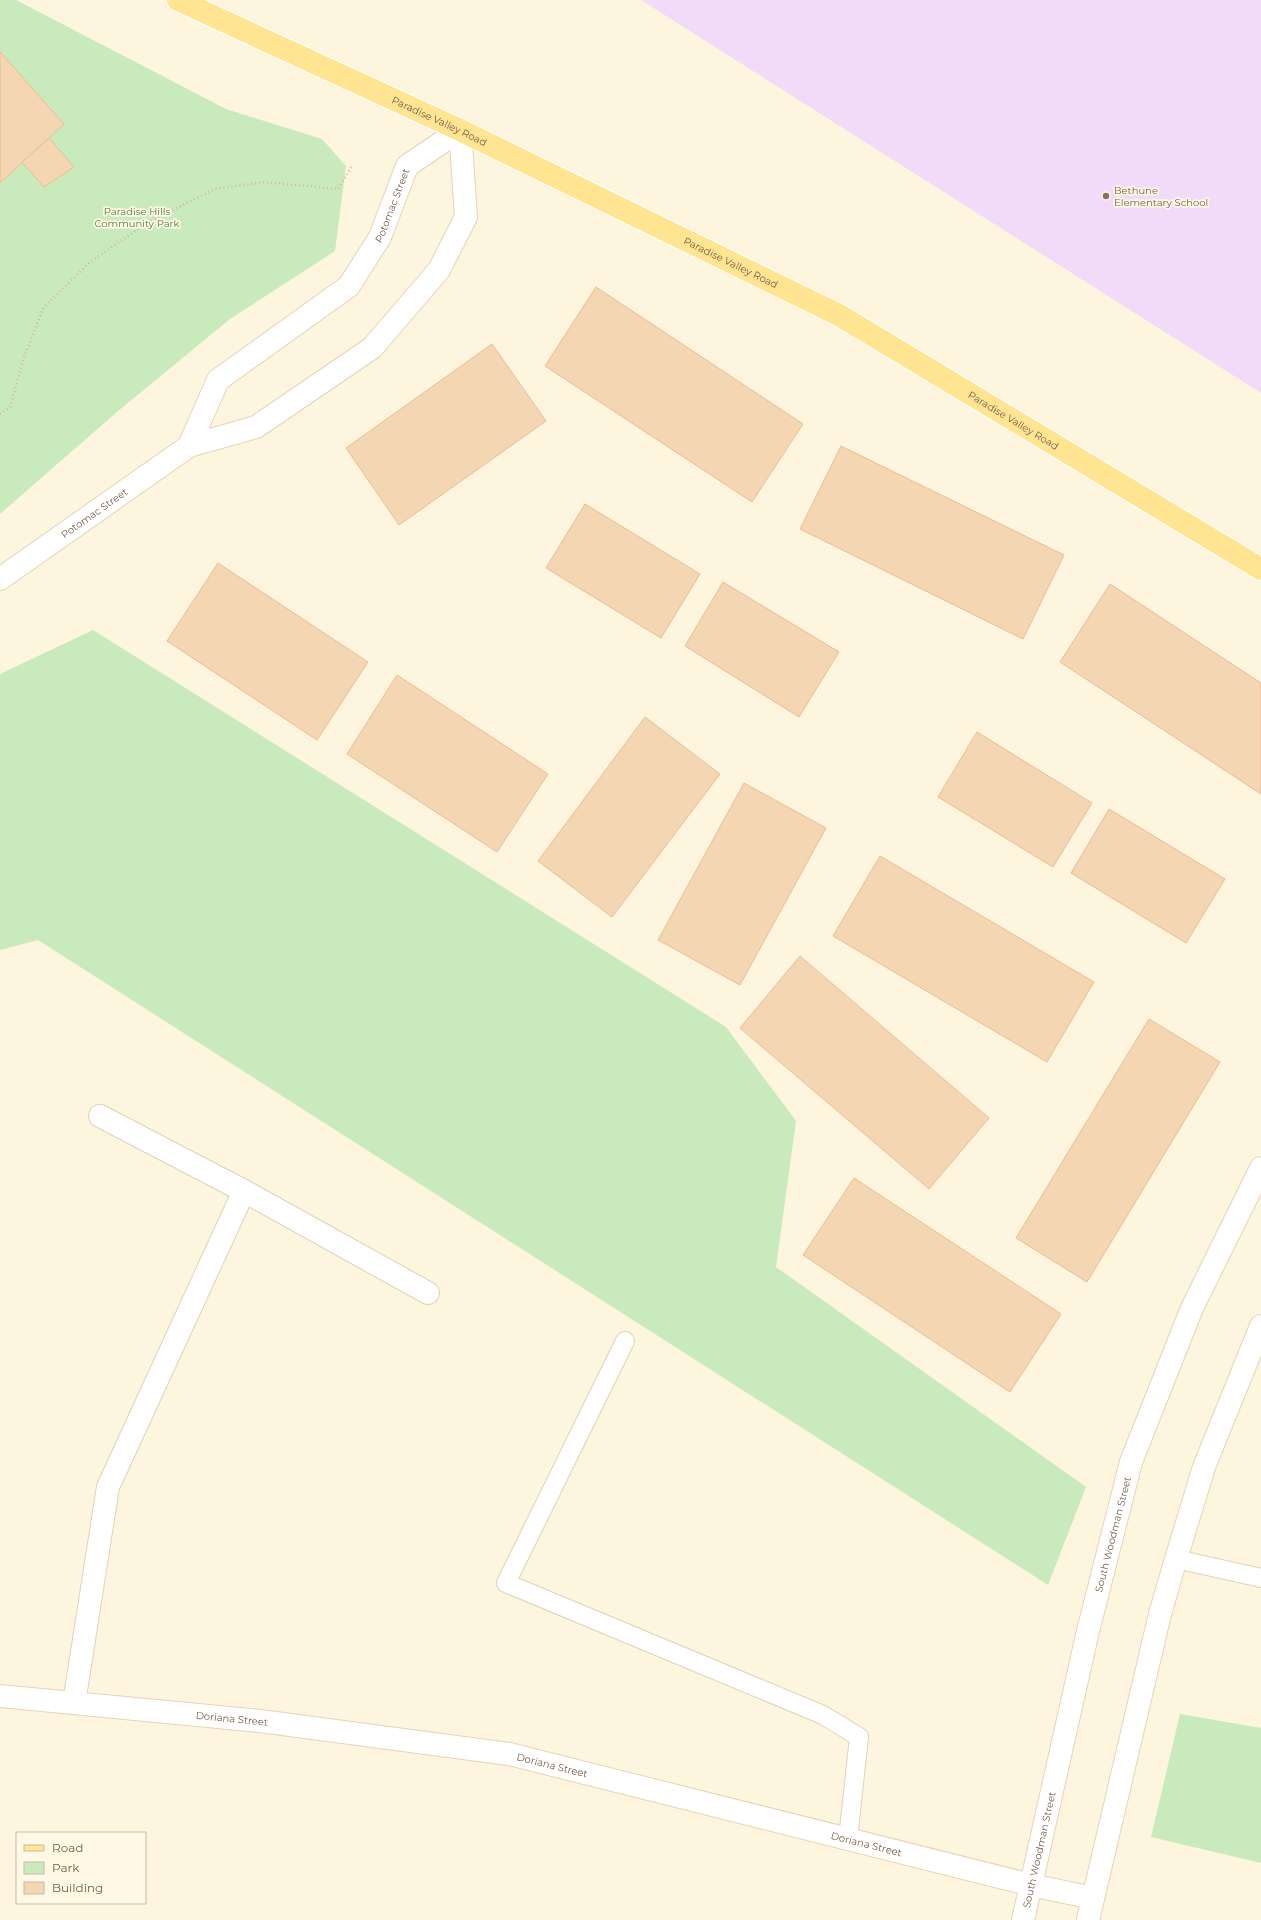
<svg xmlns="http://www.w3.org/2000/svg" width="1261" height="1920" viewBox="0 0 1261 1920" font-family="Montserrat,sans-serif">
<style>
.education{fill:#f2daf9}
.green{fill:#c8eabc}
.building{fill:#f4d6b3;stroke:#e7be93}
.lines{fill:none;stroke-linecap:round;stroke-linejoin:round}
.lane-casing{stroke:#e1d1b9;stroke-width:20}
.street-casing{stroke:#e1d1b9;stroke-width:24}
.secondary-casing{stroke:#e6d3b7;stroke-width:24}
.primary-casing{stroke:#fff;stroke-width:24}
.path{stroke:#d8b997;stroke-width:2.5;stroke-dasharray:1 3;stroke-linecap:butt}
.lane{stroke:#fff;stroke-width:18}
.street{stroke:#fff;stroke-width:22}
.secondary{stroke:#fff;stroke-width:22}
.primary{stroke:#ffe592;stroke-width:22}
.education-dot{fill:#8d6e63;stroke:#fff8e4;stroke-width:1.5}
.labels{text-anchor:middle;stroke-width:3.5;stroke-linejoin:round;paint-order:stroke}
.street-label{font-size:10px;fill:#735c45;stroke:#fff8e4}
.education-label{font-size:10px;fill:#785e54;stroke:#fff8e4;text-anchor:start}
.park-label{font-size:10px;fill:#497f3f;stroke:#fff8e4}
</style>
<rect width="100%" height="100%" fill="#fdf5dd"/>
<polygon class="education" points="641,0 1261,0 1261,393"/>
<g class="green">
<polygon points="0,0 16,0 226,109 322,139 346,166 335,251 230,319 118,411 0,514"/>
<polygon points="93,630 726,1027 796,1121 776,1267 1086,1487 1048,1585 38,940 0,950 0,674"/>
<polygon points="1180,1714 1261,1728 1261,1863 1151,1837"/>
</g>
<g class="building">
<polygon points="0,52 64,124 0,183"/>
<polygon points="49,138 74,167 44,187 22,162"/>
<polygon points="596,287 803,424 752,502 545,366"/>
<polygon points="492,344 546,421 399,525 346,448"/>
<polygon points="841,446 1064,555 1023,639 800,529"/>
<polygon points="585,504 700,574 661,638 546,568"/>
<polygon points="218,563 368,662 317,740 167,641"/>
<polygon points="723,582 839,652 799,717 685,646"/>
<polygon points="1110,584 1261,683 1261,794 1060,662"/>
<polygon points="397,675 548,774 497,852 347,754"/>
<polygon points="645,717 720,774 612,917 538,861"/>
<polygon points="977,732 1092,803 1053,867 938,797"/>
<polygon points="744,783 826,828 740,985 658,940"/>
<polygon points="1109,809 1225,879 1186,943 1071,873"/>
<polygon points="880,856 1094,982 1047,1062 833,936"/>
<polygon points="800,956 989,1118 929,1189 740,1028"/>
<polygon points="1149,1019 1220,1062 1087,1282 1016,1238"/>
<polygon points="854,1178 1061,1314 1010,1392 803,1255"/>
</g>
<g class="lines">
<g class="lane-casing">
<g id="lane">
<polyline points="625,1341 506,1583 823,1715 859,1737 848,1839"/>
<polyline points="1176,1559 1261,1578"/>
</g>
</g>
<g class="street-casing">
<g id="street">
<polyline points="100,1116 244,1191"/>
<polyline points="74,1703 108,1487 244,1191 428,1293"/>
</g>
</g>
<g class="secondary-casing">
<g id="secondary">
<path id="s1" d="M 189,446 L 218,380 L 349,286 L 380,237 L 407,166 L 460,130"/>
<path id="s2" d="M 0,579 L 189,446 L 256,427 L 372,348 L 439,270 L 466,217 L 460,130"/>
<path id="s3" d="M 0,1696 L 260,1721 L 509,1754 L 1031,1885 L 1093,1898"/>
<path id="s4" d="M 1023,1920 L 1088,1631 L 1131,1462 L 1192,1308 L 1261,1168"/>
<polyline points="1088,1920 1160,1614 1176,1559 1204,1467 1261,1326"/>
</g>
</g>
<g class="primary-casing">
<g id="primary">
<path id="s5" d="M 178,0 L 460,130 L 839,315 L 1261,569"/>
</g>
</g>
<polyline class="path" points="0,414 10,407 24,357 44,307 90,262 147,223 215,189 264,182 338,189 352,166"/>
<use href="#lane" class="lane"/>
<use href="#street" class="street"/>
<use href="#secondary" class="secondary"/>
<use href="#primary" class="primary"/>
</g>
<circle class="education-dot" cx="1106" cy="196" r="4"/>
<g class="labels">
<g class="street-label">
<text dy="4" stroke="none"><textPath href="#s5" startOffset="288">Paradise Valley Road</textPath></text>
<text dy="4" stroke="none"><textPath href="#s1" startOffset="325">Potomac Street</textPath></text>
<text dy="4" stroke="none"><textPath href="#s5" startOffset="612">Paradise Valley Road</textPath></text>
<text dy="4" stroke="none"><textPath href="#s5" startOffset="936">Paradise Valley Road</textPath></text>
<text dy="4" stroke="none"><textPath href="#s2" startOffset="115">Potomac Street</textPath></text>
<text dy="4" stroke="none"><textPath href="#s4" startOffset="396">South Woodman Street</textPath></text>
<text dy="4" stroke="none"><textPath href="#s3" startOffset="233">Doriana Street</textPath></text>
<text dy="4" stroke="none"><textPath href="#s3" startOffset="557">Doriana Street</textPath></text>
<text dy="4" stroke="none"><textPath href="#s3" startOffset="881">Doriana Street</textPath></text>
<text dy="4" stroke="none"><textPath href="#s4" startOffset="72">South Woodman Street</textPath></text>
</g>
<g class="education-label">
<text x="1114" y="194">Bethune<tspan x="1114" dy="12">Elementary School</tspan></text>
</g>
<g class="park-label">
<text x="137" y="215">Paradise Hills<tspan x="137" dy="12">Community Park</tspan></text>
</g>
</g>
<rect x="16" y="1832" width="130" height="72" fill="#fff8e4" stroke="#c7baa4"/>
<rect x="24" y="1845" width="20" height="6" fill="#ffe592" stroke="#c7baa4"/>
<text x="52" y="1852" font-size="12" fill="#735c45">Road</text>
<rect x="24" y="1862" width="20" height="12" fill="#c8eabc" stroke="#c7baa4"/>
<text x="52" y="1872" font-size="12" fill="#735c45">Park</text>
<rect x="24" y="1882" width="20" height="12" fill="#f4d6b3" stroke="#c7baa4"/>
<text x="52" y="1892" font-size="12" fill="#735c45">Building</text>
</svg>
